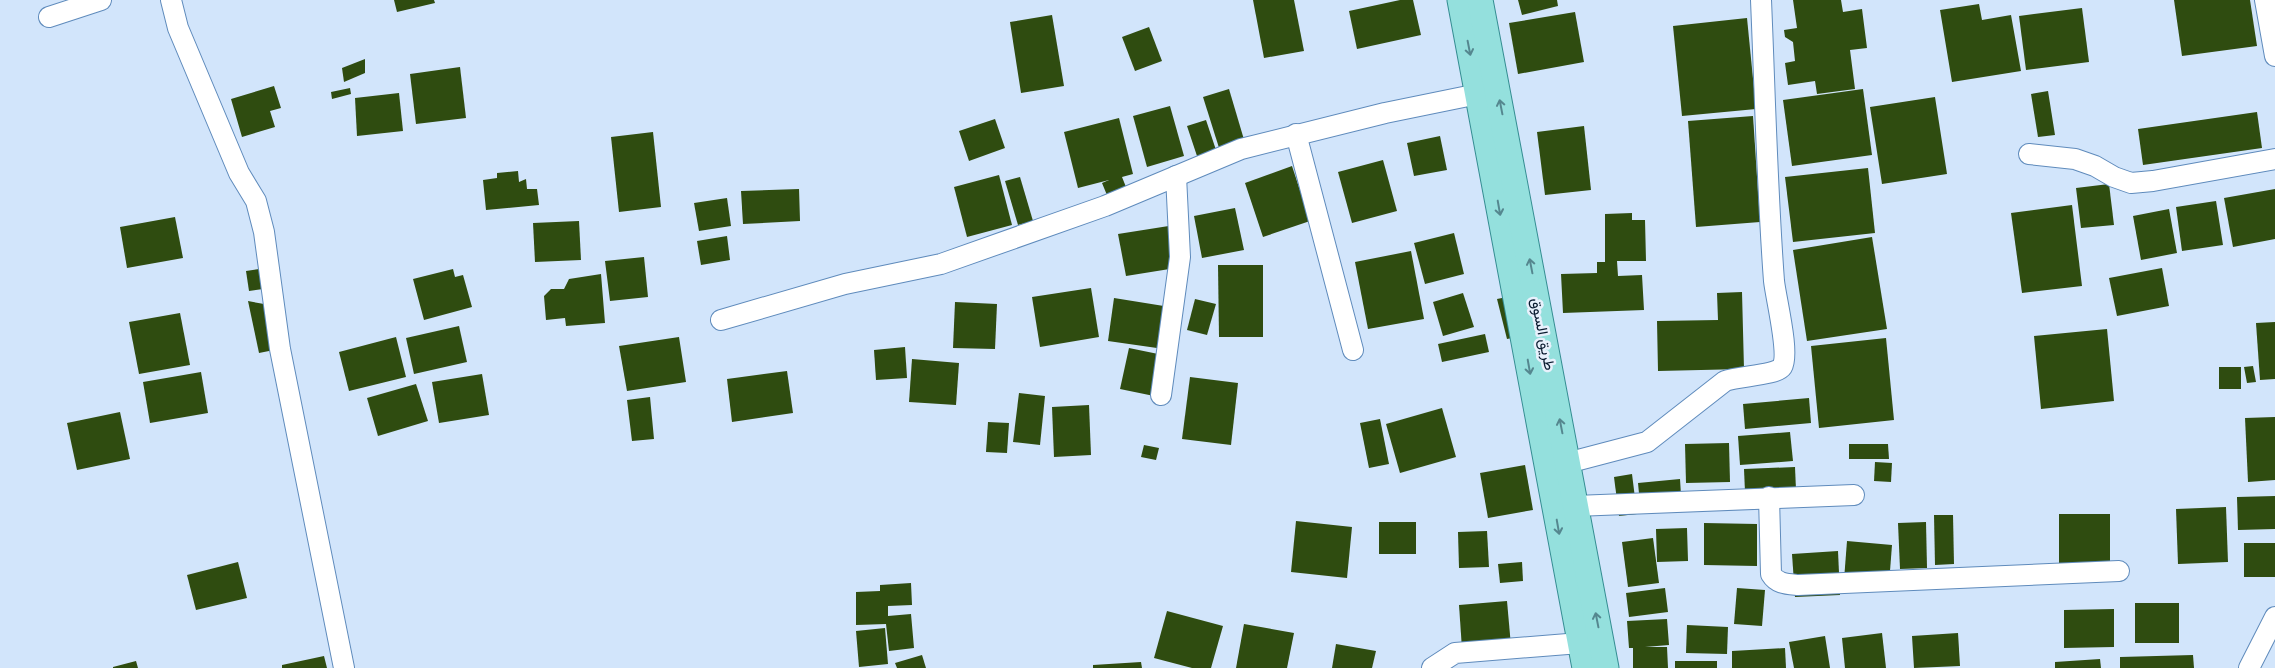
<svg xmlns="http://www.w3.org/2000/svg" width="2275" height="668" viewBox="0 0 2275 668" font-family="Quicksand,Vazirmatn,sans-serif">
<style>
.building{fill:#2f4c10}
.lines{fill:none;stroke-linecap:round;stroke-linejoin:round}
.minor-casing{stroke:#5f8bbc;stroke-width:22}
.major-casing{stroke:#358d92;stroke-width:27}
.minor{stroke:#fff;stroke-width:20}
.major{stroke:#94e0dd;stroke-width:25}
.oneway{stroke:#55878f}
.labels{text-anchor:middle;stroke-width:5;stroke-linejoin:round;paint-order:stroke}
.street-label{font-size:15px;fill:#091b2f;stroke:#e8f1fc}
</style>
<rect width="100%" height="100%" fill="#d2e5fb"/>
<g class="building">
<polygon points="394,0 434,0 435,3 397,12"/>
<polygon points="1253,0 1294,0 1304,51 1264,58"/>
<polygon points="1400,0 1413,0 1421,35 1357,49 1349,11"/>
<polygon points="1518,0 1557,0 1558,6 1522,15"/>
<polygon points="1793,0 1841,0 1843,12 1862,9 1867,48 1850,50 1855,89 1817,94 1815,81 1788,85 1785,63 1795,61 1793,42 1785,37 1784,30 1797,28"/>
<polygon points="2174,0 2250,0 2257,46 2182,56"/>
<polygon points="1979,4 1982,20 2011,15 2021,71 1952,82 1940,10"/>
<polygon points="2082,8 2089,62 2026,70 2019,16"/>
<polygon points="1575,12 1584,62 1518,74 1509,23"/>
<polygon points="1052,15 1064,86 1021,93 1010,22"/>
<polygon points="1747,18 1756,109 1682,116 1673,26"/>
<polygon points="1149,27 1162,61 1135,71 1122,37"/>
<polygon points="365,59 365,73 344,82 342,68"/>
<polygon points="460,67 466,118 416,124 410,74"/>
<polygon points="274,86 281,108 270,111 275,127 242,137 231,99"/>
<polygon points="350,88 351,94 332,99 331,92"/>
<polygon points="1229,89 1245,143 1220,151 1203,97"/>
<polygon points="1863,89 1872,155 1792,166 1783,100"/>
<polygon points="2048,91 2055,135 2038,137 2031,94"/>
<polygon points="399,93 403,131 357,136 355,98"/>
<polygon points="1935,97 1947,174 1882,184 1870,107"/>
<polygon points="1170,106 1184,156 1147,167 1133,116"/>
<polygon points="2257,112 2262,148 2143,165 2138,129"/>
<polygon points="1753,116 1760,222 1696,227 1688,121"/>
<polygon points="1119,118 1133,174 1122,177 1128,192 1109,200 1102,183 1109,180 1078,188 1064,132"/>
<polygon points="995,119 1005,148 969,161 959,131"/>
<polygon points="1206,120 1222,168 1203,174 1187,126"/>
<polygon points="1584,126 1591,190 1545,195 1537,132"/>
<polygon points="653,132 661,207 619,212 611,137"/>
<polygon points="1440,136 1447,170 1414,176 1407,143"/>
<polygon points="1383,160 1397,211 1352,223 1338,172"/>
<polygon points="1292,166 1310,221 1263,237 1245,183"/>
<polygon points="1868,168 1875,233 1793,242 1785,177"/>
<polygon points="518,171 519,182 526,179 527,189 537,189 539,205 486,210 483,180 497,178 497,173"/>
<polygon points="999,175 1012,225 967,237 954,187"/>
<polygon points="1020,177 1033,221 1018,225 1005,181"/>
<polygon points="2109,184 2114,225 2081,228 2076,188"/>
<polygon points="799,189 800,221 743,224 741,191"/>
<polygon points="2275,189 2275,239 2233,247 2224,198"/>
<polygon points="727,198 731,226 699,231 694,203"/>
<polygon points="2216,201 2223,245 2182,251 2176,207"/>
<polygon points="2072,205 2082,286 2022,293 2011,213"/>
<polygon points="1235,208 1244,250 1202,258 1194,216"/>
<polygon points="2169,209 2177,253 2141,260 2133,216"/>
<polygon points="1632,213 1632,220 1645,220 1646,261 1617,261 1618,276 1642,275 1644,310 1563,313 1561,274 1597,273 1597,262 1605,262 1605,214"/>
<polygon points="175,217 183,258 127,268 120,227"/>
<polygon points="579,221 581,260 535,262 533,223"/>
<polygon points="1175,225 1182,267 1126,276 1118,234"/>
<polygon points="1454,233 1464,274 1425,284 1414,243"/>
<polygon points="727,236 730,260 701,265 697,241"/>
<polygon points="1872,237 1887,329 1807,341 1793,250"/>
<polygon points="1411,251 1424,319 1368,329 1355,262"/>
<polygon points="644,257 648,297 610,301 605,261"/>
<polygon points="1218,265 1263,265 1263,337 1219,337"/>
<polygon points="2162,268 2169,306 2117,316 2109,278"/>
<polygon points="259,269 263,289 249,291 246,271"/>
<polygon points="453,269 455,277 463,275 472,307 424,320 413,279"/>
<polygon points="601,274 605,323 566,326 565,318 546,320 544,296 551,289 564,289 569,279"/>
<polygon points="1091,288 1099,337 1040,347 1032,297"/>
<polygon points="1742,292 1744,369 1658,371 1657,321 1718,320 1717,293"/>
<polygon points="1463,293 1474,327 1443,336 1433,302"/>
<polygon points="1512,296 1522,336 1507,339 1497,299"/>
<polygon points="1114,298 1170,307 1164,349 1108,341"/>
<polygon points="1195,299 1216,304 1207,335 1187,330"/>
<polygon points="248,301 264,304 274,350 259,353"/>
<polygon points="955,302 997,304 995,349 953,348"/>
<polygon points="180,313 190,365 139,374 129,322"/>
<polygon points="2275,322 2275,379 2260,380 2256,323"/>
<polygon points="459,326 467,362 414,374 406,338"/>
<polygon points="2107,329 2114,401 2041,409 2034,336"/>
<polygon points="1485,334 1489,352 1442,362 1438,344"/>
<polygon points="396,337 406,377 349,391 339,352"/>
<polygon points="679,337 686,382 627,391 619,346"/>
<polygon points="1886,338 1894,420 1819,428 1811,346"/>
<polygon points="905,347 907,378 876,380 874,350"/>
<polygon points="1129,348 1163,355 1154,396 1120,389"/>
<polygon points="912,359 959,363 956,405 909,402"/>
<polygon points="2253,366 2256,382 2247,383 2244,367"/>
<rect x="2219" y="367" width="22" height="22"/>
<polygon points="787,371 793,413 732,422 727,379"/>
<polygon points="201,372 208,413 150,423 143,382"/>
<polygon points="482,374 489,415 439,423 432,382"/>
<polygon points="1190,377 1238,383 1231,445 1182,439"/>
<polygon points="416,384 428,421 378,436 367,398"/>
<polygon points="1019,393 1045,396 1040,445 1013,442"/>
<polygon points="650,397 654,439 632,441 627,400"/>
<polygon points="1809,398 1811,423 1745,429 1743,404"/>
<polygon points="1089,405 1091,455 1054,457 1052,407"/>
<polygon points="1442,408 1456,457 1400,473 1386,424"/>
<polygon points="120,412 130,459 77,470 67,423"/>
<polygon points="2275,417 2275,480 2248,482 2245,418"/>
<polygon points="1380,419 1389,464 1369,468 1360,423"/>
<polygon points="988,422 1009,423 1007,453 986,452"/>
<polygon points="1790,432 1793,461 1740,465 1738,436"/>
<polygon points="1729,443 1730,482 1686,483 1685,444"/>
<polygon points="1849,444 1888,444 1889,459 1849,459"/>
<polygon points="1144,445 1159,448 1156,460 1141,457"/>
<polygon points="1875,462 1892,463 1891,482 1874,481"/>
<polygon points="1525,465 1533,510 1488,518 1480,473"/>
<polygon points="1795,467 1796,490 1745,492 1744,469"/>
<polygon points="1632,474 1637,514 1619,516 1614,477"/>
<polygon points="1680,479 1682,511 1641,514 1638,483"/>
<polygon points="2275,496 2275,529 2238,530 2237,497"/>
<polygon points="2226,507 2228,562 2178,564 2176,509"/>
<rect x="2059" y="514" width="51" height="53"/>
<polygon points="1934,515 1953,515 1954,564 1935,565"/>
<polygon points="1296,521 1352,527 1347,578 1291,572"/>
<rect x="1379" y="522" width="37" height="32"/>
<polygon points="1926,522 1927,568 1900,569 1898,523"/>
<polygon points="1704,523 1757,524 1757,566 1704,565"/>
<polygon points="1687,528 1688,561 1657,562 1656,529"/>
<polygon points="1487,531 1489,567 1459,568 1458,532"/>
<polygon points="1653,538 1659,583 1628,587 1622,542"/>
<polygon points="1847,541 1892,545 1889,584 1844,580"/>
<rect x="2244" y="543" width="31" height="34"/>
<polygon points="1838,551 1840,595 1795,597 1792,554"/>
<polygon points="238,562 247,598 196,610 187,575"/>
<polygon points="1522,562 1523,581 1500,583 1498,564"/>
<polygon points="911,583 912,605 888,606 888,616 911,614 914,648 889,651 886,624 856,625 856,592 880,591 880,585"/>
<polygon points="1665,588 1668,612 1629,617 1626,593"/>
<polygon points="1737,588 1765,590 1762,626 1734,624"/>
<polygon points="1507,601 1511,646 1462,649 1459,605"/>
<rect x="2135" y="603" width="44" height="40"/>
<polygon points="2114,609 2114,647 2064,648 2064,610"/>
<polygon points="1167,611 1223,626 1211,668 1192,668 1154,658"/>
<polygon points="1667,619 1669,645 1645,647 1667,647 1668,668 1633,668 1633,648 1629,648 1627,621"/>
<polygon points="1244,624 1294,633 1287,668 1236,668"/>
<polygon points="1687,625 1728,627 1727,654 1686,653"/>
<polygon points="885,628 888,664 859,667 856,631"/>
<polygon points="1882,633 1886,668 1845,668 1842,638"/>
<polygon points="1958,633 1960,666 1914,668 1912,636"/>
<polygon points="1825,636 1830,668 1794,668 1789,642"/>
<polygon points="1336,644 1376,651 1372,668 1332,668"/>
<polygon points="1785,648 1786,668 1732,668 1732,651"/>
<polygon points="922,655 926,668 897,668 895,663"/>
<polygon points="2193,655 2194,668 2120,668 2120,657"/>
<polygon points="324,656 327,668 282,668 282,665"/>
<polygon points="2100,659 2101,668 2055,668 2055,662"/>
<polygon points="136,661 138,668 113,668 113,667"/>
<rect x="1675" y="661" width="42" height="7"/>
<polygon points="1141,662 1142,668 1093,668 1093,665"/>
</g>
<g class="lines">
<g class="minor-casing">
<g id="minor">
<polyline points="171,0 178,28 239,173 256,201 264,232 280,349 344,668"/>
<polyline points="2265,0 2275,56"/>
<polyline points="49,17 101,0"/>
<polyline points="1296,134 1353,350"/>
<polyline points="2029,154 2075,159 2095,166 2114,177 2131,183 2153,181 2275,159"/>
<polyline points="721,320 845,284 941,264 1105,206 1241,149 1385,113 1478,94"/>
<polyline points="1161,395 1180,257 1176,176"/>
<path d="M 1567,463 L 1647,442 L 1725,381 C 1738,376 1777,375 1782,367 C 1790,354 1776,299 1774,281 C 1767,188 1765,93 1761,0"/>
<path d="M 1769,497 L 1771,574 C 1777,584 1787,584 1798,585 L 2119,571"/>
<polyline points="1575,506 1854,495"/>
<polyline points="1432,668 1455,653 1580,643"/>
<polyline points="2249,668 2275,617"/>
</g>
</g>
<g class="major-casing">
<g id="major">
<polyline points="1460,0 1585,668"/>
<polyline points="1480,0 1606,668"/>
</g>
</g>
<use href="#minor" class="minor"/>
<use href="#major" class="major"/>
</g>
<defs><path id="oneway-shaft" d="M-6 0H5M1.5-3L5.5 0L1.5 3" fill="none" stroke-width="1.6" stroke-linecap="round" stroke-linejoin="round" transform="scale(1.25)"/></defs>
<g class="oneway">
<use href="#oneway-shaft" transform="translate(1469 48) rotate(79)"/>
<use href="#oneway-shaft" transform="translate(1501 107) rotate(-101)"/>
<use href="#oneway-shaft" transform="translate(1499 208) rotate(80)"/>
<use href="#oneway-shaft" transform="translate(1531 266) rotate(-101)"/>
<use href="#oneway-shaft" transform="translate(1529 367) rotate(80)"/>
<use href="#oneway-shaft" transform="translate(1561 426) rotate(-101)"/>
<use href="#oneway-shaft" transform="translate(1558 527) rotate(80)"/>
<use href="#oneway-shaft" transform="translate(1597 620) rotate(-101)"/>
</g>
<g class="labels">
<g class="street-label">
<text transform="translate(1543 334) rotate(79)" y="5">طريق السوق</text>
</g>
</g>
</svg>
